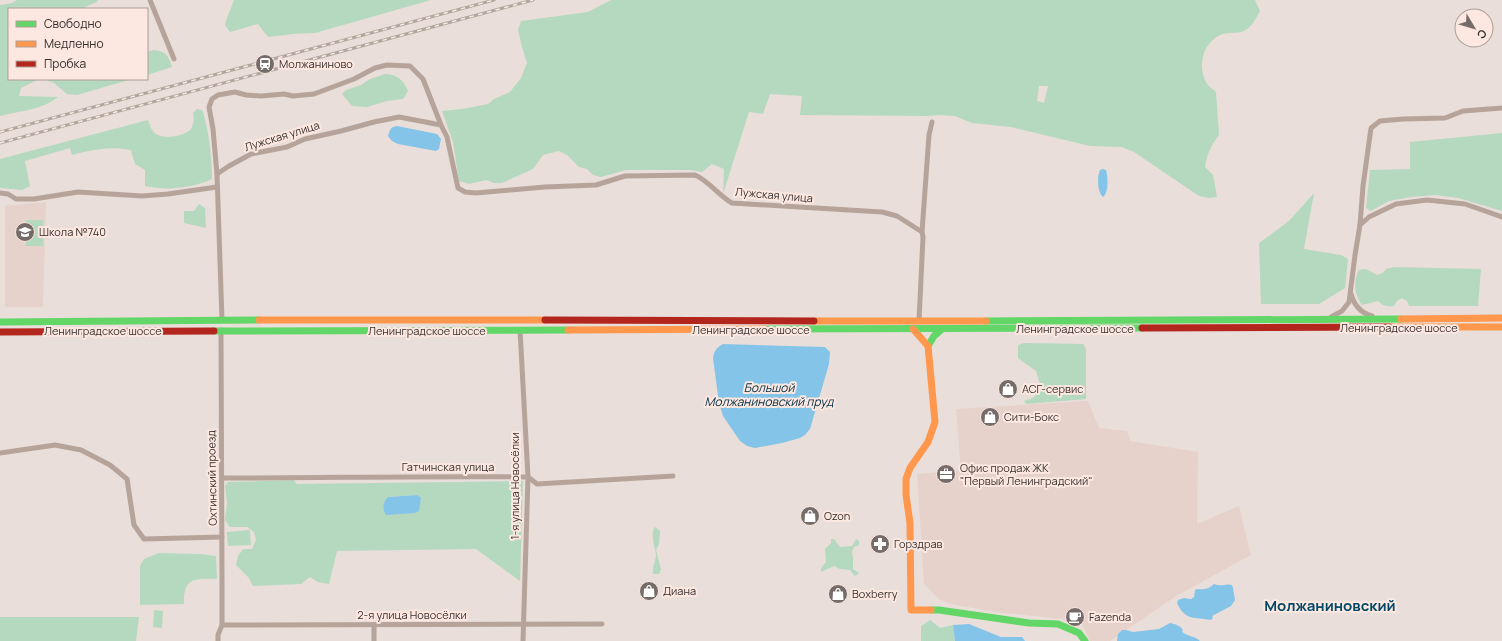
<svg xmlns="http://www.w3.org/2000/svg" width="1502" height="641" viewBox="0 0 1502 641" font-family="Manrope,sans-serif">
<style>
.built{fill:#e6d2ca}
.green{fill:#b4d9bf;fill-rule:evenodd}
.water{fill:#85c4e9}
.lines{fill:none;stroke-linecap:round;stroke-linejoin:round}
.street{stroke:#b6a49a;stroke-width:5}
.fast{stroke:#63d668;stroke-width:7}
.slow{stroke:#ff974d;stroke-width:7}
.jam{stroke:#b3261e;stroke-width:7}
.rail-casing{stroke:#b2a79f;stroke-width:3}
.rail{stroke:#fce8e0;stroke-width:1.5;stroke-dasharray:4.5;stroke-linecap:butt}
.labels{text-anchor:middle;stroke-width:4;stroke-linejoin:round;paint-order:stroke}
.poi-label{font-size:11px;fill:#372f2d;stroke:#fce8e0;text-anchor:start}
.street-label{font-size:11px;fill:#372f2d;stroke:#fce8e0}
.water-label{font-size:12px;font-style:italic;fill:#022d43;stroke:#fce8e0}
.district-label{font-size:15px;font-weight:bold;fill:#024967;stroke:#fce8e0}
</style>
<rect width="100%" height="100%" fill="#e9ded9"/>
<g class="built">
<polygon points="46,202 43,307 5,307 5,206"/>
<polygon points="1088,401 1099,428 1127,431 1130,441 1198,452 1197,524 1239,506 1251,555 1176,596 1110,641 1090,641 1081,621 996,612 950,604 938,599 924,583 917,474 961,470 956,409"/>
</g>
<g class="green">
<path d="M 17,0 L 98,0 L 97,2 L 89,5 L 83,9 L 9,9 L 9,79 L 132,79 L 77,95 L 67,94 L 54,83 L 46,80 L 37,80 L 21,88 L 19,96 L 58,97 C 42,110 19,111 0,116 L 0,5 L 12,3 Z"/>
<path d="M 234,0 L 431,0 L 315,33 L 293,34 L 268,37 L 258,24 L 230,32 L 225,25 C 227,16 231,9 234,0 Z"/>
<path d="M 611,0 L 1255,0 L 1260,11 C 1256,18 1252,27 1244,31 C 1237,34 1227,32 1220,35 C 1202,44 1197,67 1207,84 C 1209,87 1213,89 1216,92 L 1219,135 C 1211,145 1207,154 1205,167 L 1213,175 L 1217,197 L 1209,198 L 1199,196 L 1134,152 L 1122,147 L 1090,146 L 1011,127 L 972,123 L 955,116 L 940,115 L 927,116 L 800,115 L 802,96 L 770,94 L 763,114 L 749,112 L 723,194 L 724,169 L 712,164 L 702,172 L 691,170 L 626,170 L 601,177 L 593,175 L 587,169 L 579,167 L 567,155 L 559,151 L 543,155 L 533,169 L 502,183 L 494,183 L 486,180 L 469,184 L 459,181 L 453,142 L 442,111 L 462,109 L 488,104 L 494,99 L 510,92 L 521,78 L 527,63 L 522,47 L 518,30 L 521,21 L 588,12 ZM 1039,86 L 1048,86 L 1044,103 L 1037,101 Z"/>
<path d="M 153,50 C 166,51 168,55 172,67 L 147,75 L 147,52 Z"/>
<path d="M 385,74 C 396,74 404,80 408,91 L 403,99 L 387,101 L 367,107 L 352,106 L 342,94 L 346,90 L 361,85 L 370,79 Z"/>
<path d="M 197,109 L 202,110 C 209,129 212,159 212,179 C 192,188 166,191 145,186 L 145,170 L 135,164 L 131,150 C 109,146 93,150 72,155 L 70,148 L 25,161 L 30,186 L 22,190 L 0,188 L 0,159 L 148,120 C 150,126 152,133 158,135 C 167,139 185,136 191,129 C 194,124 194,118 193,113 Z"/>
<polygon points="1502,133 1502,211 1458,198 1435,195 1411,197 1389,201 1371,211 1366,208 1370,170 1410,169 1410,142"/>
<polygon points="1314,193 1304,249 1341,255 1348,259 1345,288 1319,304 1261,304 1259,243 1289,221"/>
<polygon points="199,204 205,208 206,228 184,223 184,211 194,211"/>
<rect x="26" y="220" width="17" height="26"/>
<path d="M 1394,267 L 1481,269 L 1478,306 L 1409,306 L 1407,301 L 1402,298 L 1397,301 L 1394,306 C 1387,307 1383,306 1378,301 L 1362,305 C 1354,295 1353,281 1359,270 L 1366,269 L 1377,275 L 1383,273 L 1386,269 Z"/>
<polygon points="1024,343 1083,344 1086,349 1086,399 1026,404 1024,401 1033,398 1041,387 1036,371 1018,358 1018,345"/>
<path d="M 294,480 L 297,484 L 523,481 L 520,581 L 476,549 L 337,551 L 329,584 L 318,582 L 310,577 L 301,584 L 253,586 L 248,577 L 236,565 L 238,556 L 243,549 L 252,549 L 256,540 L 254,532 L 247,527 L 230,527 L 225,520 L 227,503 L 225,486 L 228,482 ZM 417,495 L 421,499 L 419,507 L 388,497 Z"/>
<path d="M 655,527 L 660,531 L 659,544 L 656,550 L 661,569 L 659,574 L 653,574 C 652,567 656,560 656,555 C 655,547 650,533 655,527 Z"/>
<polygon points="250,530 251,545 228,546 227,532"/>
<polygon points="831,539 834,539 840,547 852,546 856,539 859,541 859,545 854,547 852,552 853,558 853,569 859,573 855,576 850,570 840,569 834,566 821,572 821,568 826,562 825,549 831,543"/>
<path d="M 159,553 L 200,554 L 216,556 L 217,579 C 194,578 183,578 184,604 L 140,605 L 140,566 L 144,559 Z"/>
<polygon points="154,610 163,611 162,628 153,627"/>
<polygon points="0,617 139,617 136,641 0,641"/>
<polygon points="930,620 940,628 953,625 955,641 921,641 921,626"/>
</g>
<g class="water">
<path d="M 397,126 L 437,134 L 441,139 L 439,149 L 436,151 L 398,144 L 392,141 L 388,136 C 390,130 390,127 397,126 Z"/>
<path d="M 1103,169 L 1106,170 C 1108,177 1109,192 1103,197 C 1097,192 1097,176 1100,170 Z"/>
<path d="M 723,344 L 825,347 L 830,352 L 829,364 L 810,429 L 805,435 L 800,438 L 782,443 L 755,448 L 747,446 L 740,441 L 723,416 L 719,403 L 713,358 C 714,351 717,347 723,344 Z"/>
<path d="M 417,495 L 421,498 L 419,511 L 415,513 L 386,515 C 382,508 383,502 388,497 Z"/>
<path d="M 1214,584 C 1222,587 1226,583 1232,585 L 1233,588 L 1235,600 L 1231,606 L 1212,616 L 1213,618 L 1211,620 C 1195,617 1185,621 1177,603 L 1178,600 L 1184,598 L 1191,599 L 1194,597 L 1195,590 L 1197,589 C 1203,590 1209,589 1214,584 Z"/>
<path d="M 1170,623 C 1176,624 1180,626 1183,630 L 1182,632 C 1187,636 1195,636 1200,641 L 1117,641 L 1118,634 L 1122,630 L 1126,630 L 1133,632 L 1159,629 Z"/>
<polygon points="969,624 1001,637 1022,637 1025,641 955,641 953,625"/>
</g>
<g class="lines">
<g class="street">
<polyline points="150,0 174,59"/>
<path d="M 217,174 L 229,166 L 251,154 L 287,147 L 305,139 L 341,131 L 374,122 L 399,117 L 441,125 L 447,137 L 458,188 L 465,192 L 476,193 L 545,187 L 596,185 L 625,176 L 695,175 C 709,181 718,195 732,203 L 882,212 L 897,216 L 922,232"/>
<polyline points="0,193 8,194 16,199 34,199 78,192 142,196 168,194 217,187"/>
<polyline points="1360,225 1369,217 1396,204 1427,200 1465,204 1502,217"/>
<path d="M 1351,294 C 1354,305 1361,313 1372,316"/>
<polyline points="1331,317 1342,311 1349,302 1355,255 1360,225 1363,186 1371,128 1380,121 1403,119 1445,118 1463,111 1502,108"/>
<polyline points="222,320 217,174 213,129 209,107 212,99 218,95 235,92 246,95 261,96 284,94 293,96 314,94 354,79 375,68 387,65 410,66 423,79 441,125"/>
<polyline points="919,321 923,237 922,232 929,135 932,122"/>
<polyline points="520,330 528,477 523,641"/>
<polyline points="0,453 55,445 81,450 110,465 127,479 134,525 144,539 222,537"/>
<path d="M 222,478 C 324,478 426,476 528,477 L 537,484 L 673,476"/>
<polyline points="222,625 602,624"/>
<polyline points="374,625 374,641"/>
<polyline points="218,641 218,635 222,625 222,581 221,330"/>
</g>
<g class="fast">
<polyline points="986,321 1401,319"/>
<polyline points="0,322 259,320"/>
<polyline points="764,329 1142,328"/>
<polyline points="214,331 568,330"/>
<polyline points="928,346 934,336 942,329"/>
<polyline points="931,610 939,610 1029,623 1058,624 1079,633 1085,641"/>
</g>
<g class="slow">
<polyline points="1401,319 1502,318"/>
<polyline points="259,320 545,320"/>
<polyline points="814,321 986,321"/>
<polyline points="1389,327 1502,327"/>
<polyline points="913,329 928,346 935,422 928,442 910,468 906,479 906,495 910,523 911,610 931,610"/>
<polyline points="568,330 764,329"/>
</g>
<g class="jam">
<polyline points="545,320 814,321"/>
<polyline points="1142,328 1389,327"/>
<polyline points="0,332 214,331"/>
</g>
<g class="rail-casing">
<g id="rail">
<polyline points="0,132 494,0"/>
<polyline points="0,143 533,0"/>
</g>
</g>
<use href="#rail" class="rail"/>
</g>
<defs>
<g id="station-disc" transform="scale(1)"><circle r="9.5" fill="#756c69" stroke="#fce8e0"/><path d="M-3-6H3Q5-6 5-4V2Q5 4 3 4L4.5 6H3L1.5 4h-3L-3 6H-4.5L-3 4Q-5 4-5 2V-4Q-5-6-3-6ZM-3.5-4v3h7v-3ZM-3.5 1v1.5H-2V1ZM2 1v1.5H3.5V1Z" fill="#fff"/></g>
<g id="school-disc" transform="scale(1)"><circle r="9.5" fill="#756c69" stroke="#fce8e0"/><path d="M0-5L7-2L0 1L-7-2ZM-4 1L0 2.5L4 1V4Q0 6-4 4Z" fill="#fff"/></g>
<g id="shop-disc" transform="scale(1)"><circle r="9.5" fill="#756c69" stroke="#fce8e0"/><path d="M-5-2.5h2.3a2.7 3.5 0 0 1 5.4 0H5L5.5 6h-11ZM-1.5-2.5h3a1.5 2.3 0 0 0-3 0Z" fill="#fff"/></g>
<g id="office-disc" transform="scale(1)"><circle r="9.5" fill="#756c69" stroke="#fce8e0"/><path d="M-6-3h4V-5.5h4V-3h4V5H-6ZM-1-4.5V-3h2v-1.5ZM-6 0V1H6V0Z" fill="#fff"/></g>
<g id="pharmacy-disc" transform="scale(1)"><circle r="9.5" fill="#756c69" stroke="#fce8e0"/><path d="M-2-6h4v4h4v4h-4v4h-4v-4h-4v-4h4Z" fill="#fff"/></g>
<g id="cafe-disc" transform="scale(1)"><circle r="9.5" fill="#756c69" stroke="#fce8e0"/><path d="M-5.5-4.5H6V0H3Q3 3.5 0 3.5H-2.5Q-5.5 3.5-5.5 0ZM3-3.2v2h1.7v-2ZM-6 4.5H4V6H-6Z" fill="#fff"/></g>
</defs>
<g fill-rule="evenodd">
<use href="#station-disc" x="265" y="64"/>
<use href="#school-disc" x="25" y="232"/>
<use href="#shop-disc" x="1008" y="389"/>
<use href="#shop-disc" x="990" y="417"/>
<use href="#office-disc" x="946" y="474"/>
<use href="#shop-disc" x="810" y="516"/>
<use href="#pharmacy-disc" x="880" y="544"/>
<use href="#shop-disc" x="649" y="591"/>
<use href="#shop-disc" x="838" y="594"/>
<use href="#cafe-disc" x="1075" y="617"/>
</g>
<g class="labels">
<g class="poi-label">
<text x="279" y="68">Молжаниново</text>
<text x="39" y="236">Школа №740</text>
<text x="1022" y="393">АСГ-сервис</text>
<text x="1004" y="421">Сити-Бокс</text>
<text x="960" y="472">Офис продаж ЖК<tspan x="960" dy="13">"Первый Ленинградский"</tspan></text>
<text x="824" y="520">Ozon</text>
<text x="894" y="548">Горздрав</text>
<text x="663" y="595">Диана</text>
<text x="852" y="598">Boxberry</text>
<text x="1089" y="621">Fazenda</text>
</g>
<g class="street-label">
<text transform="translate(282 136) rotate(-17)" y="4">Лужская улица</text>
<text transform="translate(774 195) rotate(5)" y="4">Лужская улица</text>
<text x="1399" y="332">Ленинградское шоссе</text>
<text x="1075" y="333">Ленинградское шоссе</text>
<text x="751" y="334">Ленинградское шоссе</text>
<text x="103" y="335">Ленинградское шоссе</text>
<text x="427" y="335">Ленинградское шоссе</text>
<text x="448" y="471">Гатчинская улица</text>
<text transform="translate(212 478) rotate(-91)" y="4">Охтинский проезд</text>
<text transform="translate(515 486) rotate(-90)" y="4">1-я улица Новосёлки</text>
<text x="412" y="619">2-я улица Новосёлки</text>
</g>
<g class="water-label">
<text x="769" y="392">Большой<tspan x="769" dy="14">Молжаниновский пруд</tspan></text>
</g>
<g class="district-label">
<text x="1330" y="611">Молжаниновский</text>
</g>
</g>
<rect x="8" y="8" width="140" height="72" fill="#fce8e0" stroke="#ad9e98"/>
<rect x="16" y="21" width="20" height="6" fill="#63d668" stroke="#ad9e98"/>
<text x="44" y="28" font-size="12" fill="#372f2d">Свободно</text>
<rect x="16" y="41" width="20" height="6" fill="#ff974d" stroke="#ad9e98"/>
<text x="44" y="48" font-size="12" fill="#372f2d">Медленно</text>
<rect x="16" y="61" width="20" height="6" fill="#b3261e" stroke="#ad9e98"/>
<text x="44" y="68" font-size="12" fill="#372f2d">Пробка</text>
<g transform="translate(1474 28) rotate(128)"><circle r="19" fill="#fce8e0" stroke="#ad9e98"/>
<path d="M0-3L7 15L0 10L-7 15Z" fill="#756c69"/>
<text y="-6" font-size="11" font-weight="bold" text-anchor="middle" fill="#372f2d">С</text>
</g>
</svg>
